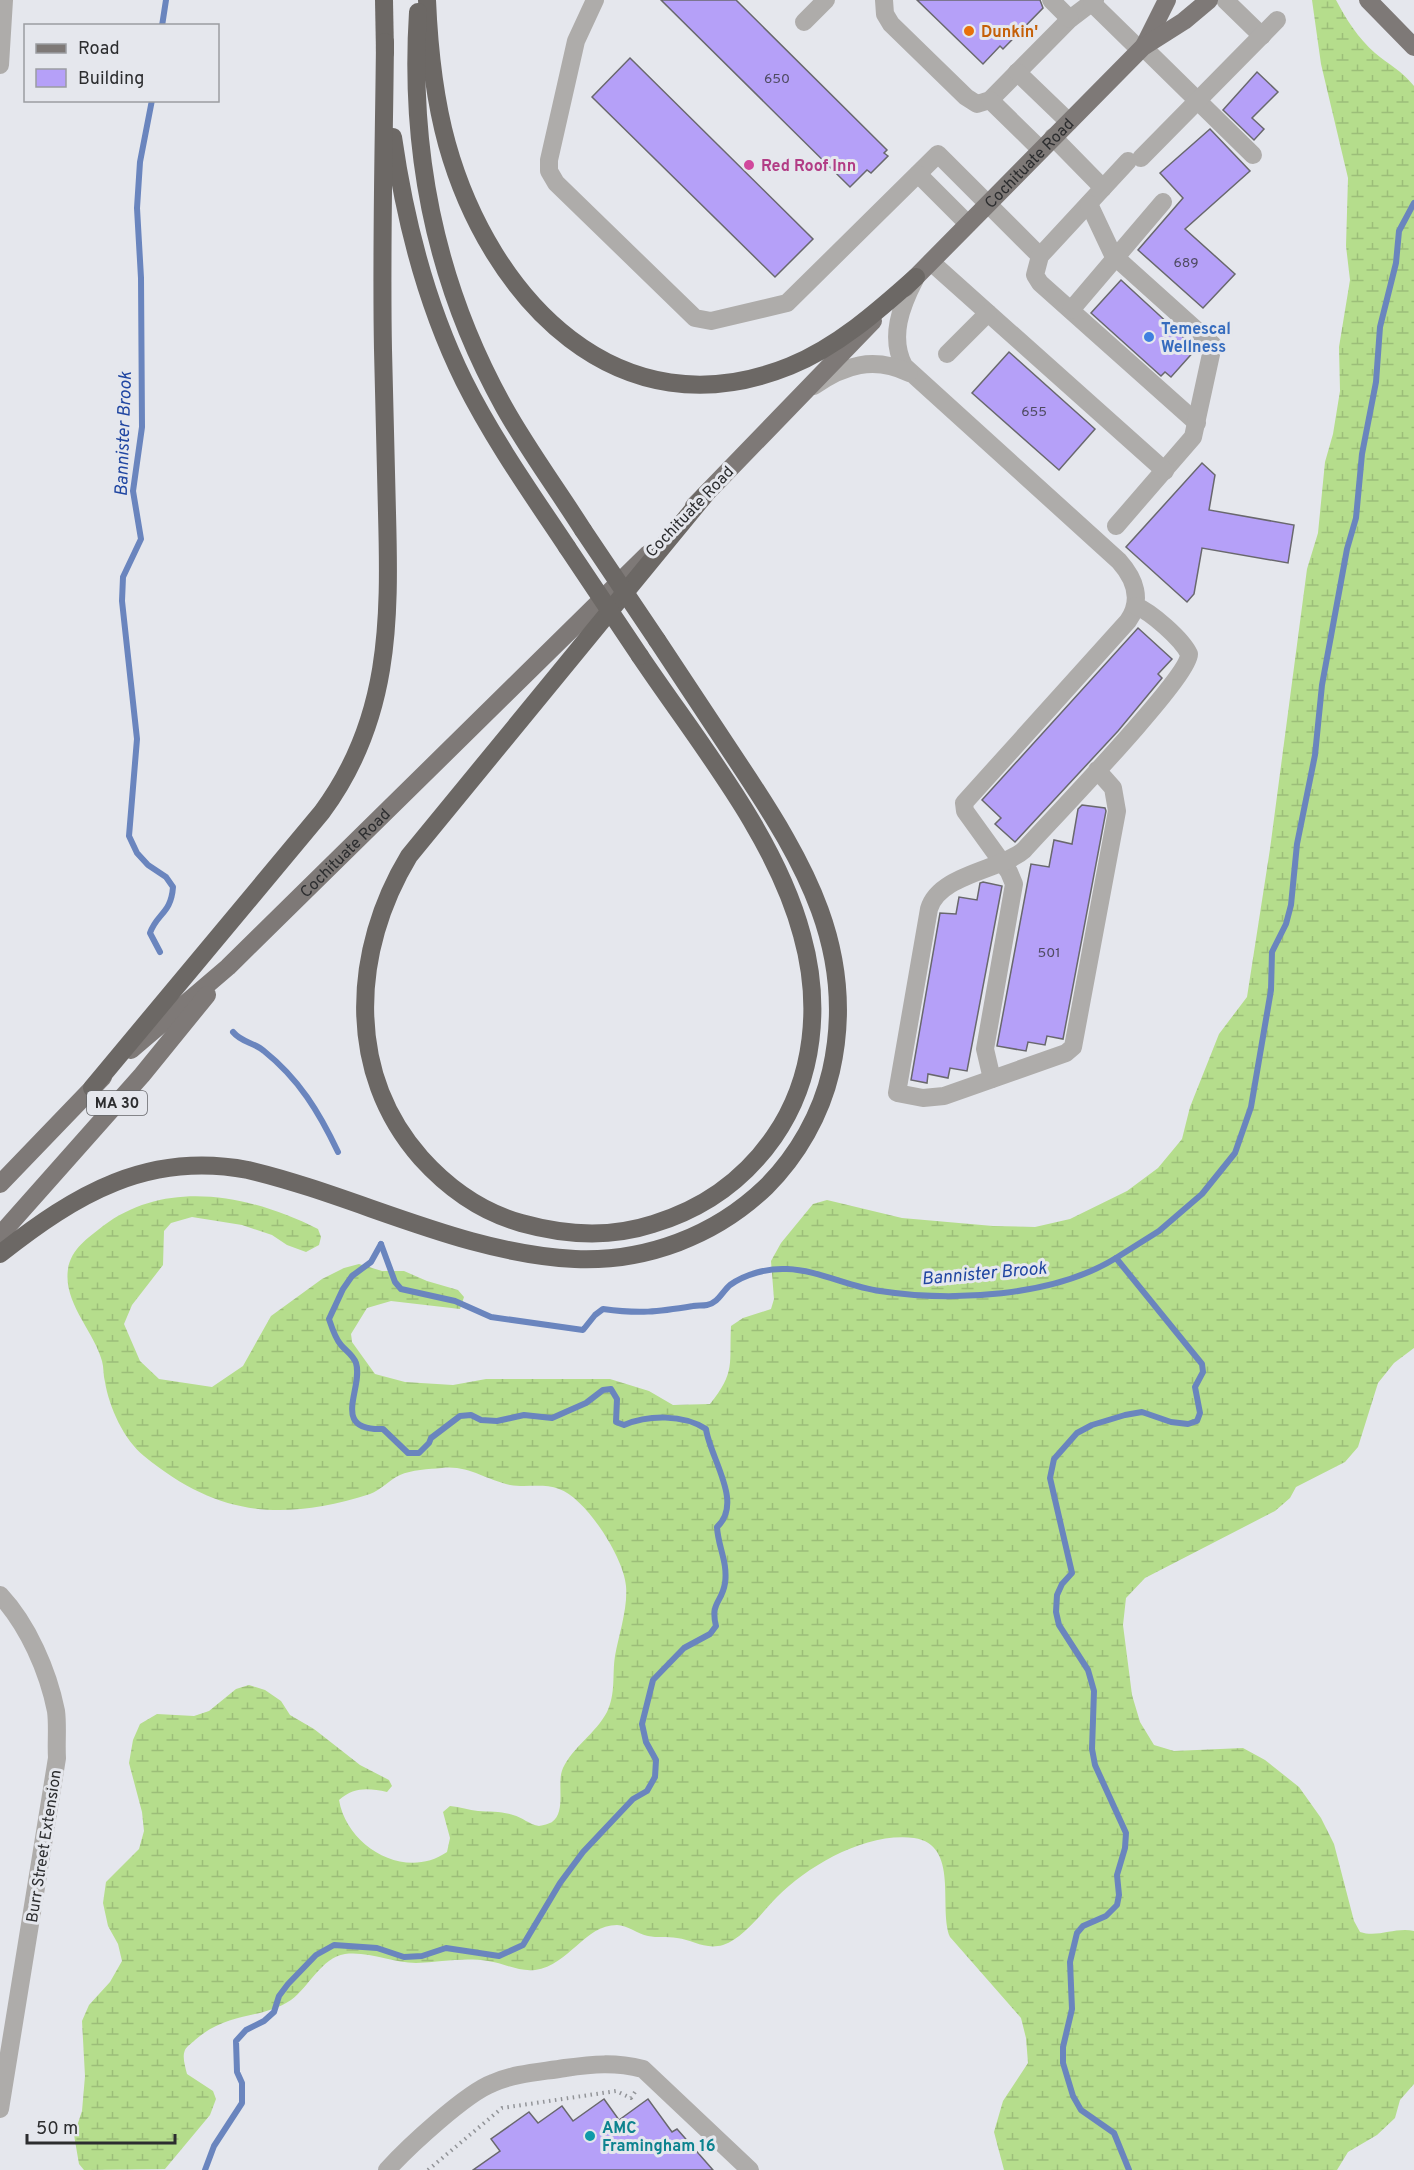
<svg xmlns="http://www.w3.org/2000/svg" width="1414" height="2170" viewBox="0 0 1414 2170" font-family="Overpass,sans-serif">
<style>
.wetland{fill:url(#wetland-marsh)}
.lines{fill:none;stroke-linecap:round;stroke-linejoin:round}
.stream{stroke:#6a85be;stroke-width:6}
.building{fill:#b5a0f8;stroke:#69686d;stroke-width:1.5}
.path{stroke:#929498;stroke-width:4;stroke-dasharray:1.5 4.5;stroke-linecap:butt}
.minor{stroke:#aeacaa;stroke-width:18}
.major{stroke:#7e7977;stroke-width:18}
.highway{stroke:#6c6865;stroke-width:18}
.highway-bridge{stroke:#6c6865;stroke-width:18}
.food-dot{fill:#e8710a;stroke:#e5e7ed;stroke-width:2}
.hotel-dot{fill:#d1479c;stroke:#e5e7ed;stroke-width:2}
.shop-dot{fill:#3f7fe0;stroke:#e5e7ed;stroke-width:2}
.culture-dot{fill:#0f9aa8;stroke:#e5e7ed;stroke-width:2}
.labels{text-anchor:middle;stroke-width:6;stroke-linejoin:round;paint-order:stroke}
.number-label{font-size:14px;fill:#4e4a61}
.shield{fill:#e5e7ed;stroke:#646568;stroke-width:1.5}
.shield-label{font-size:15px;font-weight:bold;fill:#2c2d2f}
.food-label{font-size:16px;font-weight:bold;fill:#c56008;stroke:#e5e7ed;text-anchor:start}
.street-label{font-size:16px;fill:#2c2d2f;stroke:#e5e7ed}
.hotel-label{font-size:16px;font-weight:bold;fill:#b23c85;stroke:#e5e7ed;text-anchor:start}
.shop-label{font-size:16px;font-weight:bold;fill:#366cbe;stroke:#e5e7ed;text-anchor:start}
.culture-label{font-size:16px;font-weight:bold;fill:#0d838f;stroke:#e5e7ed;text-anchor:start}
.water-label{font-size:18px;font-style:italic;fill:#1f45a1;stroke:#e5e7ed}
</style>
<defs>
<pattern id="wetland-marsh" width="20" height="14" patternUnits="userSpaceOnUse" patternTransform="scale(1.5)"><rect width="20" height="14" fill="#b5dd8c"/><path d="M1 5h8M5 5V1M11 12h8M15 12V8" fill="none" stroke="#9cbe79"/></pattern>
</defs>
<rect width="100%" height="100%" fill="#e5e7ed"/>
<path class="wetland" d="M 1312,0 L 1336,0 C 1346,19 1358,38 1375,53 C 1388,64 1402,71 1414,86 L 1414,1348 L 1394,1363 L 1378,1383 L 1358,1447 L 1345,1462 L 1296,1487 L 1290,1498 L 1275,1511 L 1145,1578 L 1126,1598 L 1123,1625 L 1132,1695 L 1140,1722 L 1154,1745 L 1174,1751 L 1243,1748 L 1265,1760 L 1299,1787 L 1321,1818 L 1334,1844 L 1354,1921 L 1360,1932 C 1378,1938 1395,1927 1414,1931 L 1414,2084 L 1400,2100 L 1395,2118 L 1377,2135 L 1348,2152 L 1337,2170 L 1004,2170 L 994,2132 L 1003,2101 L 1028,2063 L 1026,2038 L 1021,2018 L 950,1937 C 938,1908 960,1845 914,1838 C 866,1832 809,1865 777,1897 C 762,1912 744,1938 723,1945 C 705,1950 693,1940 677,1938 C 667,1936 657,1938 648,1936 C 638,1934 627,1925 617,1925 C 584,1925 570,1965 535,1970 C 519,1972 503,1963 488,1961 C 464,1957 440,1962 416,1963 C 393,1963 369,1951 345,1954 C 321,1958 309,1987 291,2000 C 261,2020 228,2011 195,2040 C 192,2043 187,2046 185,2050 C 182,2057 185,2066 187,2074 L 213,2091 L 216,2099 L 210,2115 L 165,2169 L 84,2170 L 79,2164 L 74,2135 L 82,2111 L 85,2076 L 82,2021 L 89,2005 L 110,1982 L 122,1961 L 118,1944 L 108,1926 L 103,1903 L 106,1882 L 139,1849 L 144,1831 L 142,1812 L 129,1763 L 133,1740 L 140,1724 L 157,1714 L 194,1716 L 209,1711 L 236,1689 L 249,1685 L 265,1690 L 281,1701 L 290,1715 L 314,1729 L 360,1765 L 389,1780 L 392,1786 L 387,1792 C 368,1788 354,1787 339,1800 C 347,1847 405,1881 447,1852 L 450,1838 L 443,1812 L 450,1806 C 460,1807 469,1810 478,1811 C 490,1812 501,1811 513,1815 C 522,1817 530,1825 539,1826 C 541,1826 551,1823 552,1822 C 567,1811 556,1783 563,1768 C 573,1747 596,1733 607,1712 C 616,1693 612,1676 615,1656 C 619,1634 628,1608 626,1586 C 624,1558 586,1498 559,1489 C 543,1483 526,1488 510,1485 C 486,1480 468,1465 442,1468 C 429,1469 411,1470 400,1475 C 389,1480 381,1490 370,1494 C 281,1522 217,1516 144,1456 C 124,1440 109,1407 105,1382 C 103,1375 104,1368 102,1361 C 94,1331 63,1303 68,1269 C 71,1249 88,1238 103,1226 C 167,1178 250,1195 318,1229 L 321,1237 L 319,1245 L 306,1252 L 287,1245 L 272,1235 L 242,1225 L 192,1217 L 171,1223 L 164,1231 L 163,1265 L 132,1305 L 124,1324 L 140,1361 L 159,1379 L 212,1387 L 243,1366 L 271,1316 L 322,1279 L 344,1268 L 359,1264 L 382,1271 L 404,1271 L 427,1281 L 458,1290 L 464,1297 L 460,1309 L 391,1301 L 367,1308 L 351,1334 L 352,1342 L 375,1374 L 405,1382 L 453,1385 L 486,1379 L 610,1379 L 649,1391 L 673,1405 L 710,1404 C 736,1372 729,1363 731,1326 L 743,1318 L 771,1309 L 774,1299 L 771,1261 L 781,1243 L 813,1204 L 827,1200 L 902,1218 L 993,1226 L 1035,1227 L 1070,1219 L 1127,1191 L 1158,1168 L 1182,1139 L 1190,1107 L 1219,1034 L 1247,997 L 1270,849 L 1307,569 L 1318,533 L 1325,462 L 1333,434 L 1340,391 L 1339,347 L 1350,280 L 1346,246 L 1348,178 L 1321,64 Z"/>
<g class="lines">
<g class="stream">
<polyline points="162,26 166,0"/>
<path d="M 152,100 L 140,162 L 137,208 L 141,278 L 142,427 L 133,491 L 141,539 L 123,577 L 122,601 L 137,739 L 129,836 L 137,853 L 148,865 L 166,877 L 173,887 C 171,914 157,913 150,933 L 160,952"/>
<path d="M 233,1032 C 242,1043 254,1042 264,1051 C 299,1079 319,1112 338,1152"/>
<path d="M 381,1244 L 395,1282 L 401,1289 L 455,1301 L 491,1317 L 583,1330 L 595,1315 L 603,1309 C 639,1314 657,1312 693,1306 C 697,1305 702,1306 707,1305 C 718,1303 722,1292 730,1285 C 745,1274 768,1268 787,1269 C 818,1270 849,1287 880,1291 C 952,1302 1053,1297 1116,1258 L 1202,1364 L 1203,1372 L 1195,1387 L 1200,1413 L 1197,1421 L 1188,1424 L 1171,1422 L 1142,1412 L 1125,1415 L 1092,1425 L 1077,1433 L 1054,1459 L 1050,1478 L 1072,1573 L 1062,1584 L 1057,1595 L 1056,1612 L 1059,1625 L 1088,1670 L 1094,1691 L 1092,1749 L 1095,1765 L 1126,1833 L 1125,1848 L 1117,1875 L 1119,1895 L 1117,1905 L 1106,1916 L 1083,1926 L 1077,1933 L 1070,1962 L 1072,2009 L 1063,2047 L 1063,2063 L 1073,2096 L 1081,2110 L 1114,2133 L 1129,2170"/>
<polyline points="1116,1258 1159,1231 1202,1194 1235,1153 1251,1107 1271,990 1272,952 1286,924 1291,905 1297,844 1315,755 1322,685 1347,549 1356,518 1362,454 1376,382 1380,327 1396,263 1399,231 1414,203"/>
<path d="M 205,2170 L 214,2146 L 242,2103 L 242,2083 L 237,2072 L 236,2041 L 246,2030 L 264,2021 L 274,2012 L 279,1996 L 288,1984 L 316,1955 L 334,1945 L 377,1948 L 404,1957 L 422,1956 L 446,1948 L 499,1956 L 523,1945 L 560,1883 L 583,1852 L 633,1799 L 647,1791 L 655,1777 L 656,1760 L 646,1742 L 642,1724 L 653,1680 L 684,1648 L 710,1634 L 716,1626 C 710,1602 722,1603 725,1583 C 728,1562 718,1547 717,1527 C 744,1503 710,1458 706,1429 C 683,1414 648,1415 624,1425 L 616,1422 L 617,1399 L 611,1389 L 603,1390 L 586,1403 L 552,1418 L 524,1415 L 497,1421 L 481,1420 L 471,1415 L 460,1416 L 431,1438 L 429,1443 L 419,1453 L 408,1453 L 383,1429 C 329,1431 364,1388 356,1363 C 353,1355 346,1351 341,1345 C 335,1338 332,1328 329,1319 L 343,1289 L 352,1276 L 371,1262 L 381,1244"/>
</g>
</g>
<g class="building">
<polygon points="661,0 736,0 887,150 884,153 888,156 871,173 867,170 850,187"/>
<polygon points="917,0 1040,0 1043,8 1003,49 1000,46 983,64"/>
<polygon points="630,58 813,239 775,277 592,97"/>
<polygon points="1257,72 1278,92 1252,118 1264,129 1254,140 1223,110"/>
<polygon points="1210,129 1250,171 1185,229 1235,274 1203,308 1138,250 1183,198 1160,173"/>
<polygon points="1121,280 1196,349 1171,377 1165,372 1161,376 1091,313"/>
<polygon points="1009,352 1095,429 1059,470 972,393"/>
<polygon points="1202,463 1215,475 1209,510 1294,525 1288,563 1202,548 1194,594 1187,602 1126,547"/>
<polygon points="1138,628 1172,659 1158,674 1162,678 1118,731 1015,842 995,824 1001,818 982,800"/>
<polygon points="1082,805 1105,808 1106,811 1063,1039 1047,1036 1045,1045 1028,1042 1026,1051 997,1046 1031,864 1049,867 1054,840 1072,844 1078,809"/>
<polygon points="983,882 1002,886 967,1071 950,1068 948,1078 928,1074 927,1083 911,1080 940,913 956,914 959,897 977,900 980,883"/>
<polygon points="604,2099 619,2120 648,2099 672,2132 677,2129 713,2170 473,2170 500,2151 491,2139 529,2112 538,2123 562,2106 573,2121"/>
</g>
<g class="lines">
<polyline class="path" points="428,2170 502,2108 616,2091 631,2098 637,2089"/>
<g class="minor">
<polyline points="595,0 576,41 549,160 549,171 556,183 695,318 711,321 787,303 938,154 1040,256"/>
<polyline points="884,0 885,14 891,24 966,97 977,104 990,100 1070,19 1095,0"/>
<polyline points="1051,0 1070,19"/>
<polyline points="1225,0 1262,36"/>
<polyline points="1092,3 1140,50"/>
<polyline points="804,22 826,0"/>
<polyline points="1143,47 1253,155"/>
<polyline points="0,65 4,0"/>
<polyline points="1017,72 1069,122"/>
<polyline points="990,100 1041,150"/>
<polyline points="1053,137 1103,188"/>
<polyline points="1141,158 1277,20"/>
<polyline points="1128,161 1040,256 1035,275 1040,283 1197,423"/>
<polyline points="918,174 968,224"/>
<polyline points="1089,204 1113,255 1213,345 1193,437 1116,526"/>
<polyline points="931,262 1165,471"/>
<path d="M 915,279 C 901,306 889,337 904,366 L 1119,561 C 1135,579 1143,600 1128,621 L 964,803 L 965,811 L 1009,872 L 1014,884 L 985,1049 L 992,1079"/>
<polyline points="1071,310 1163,202"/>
<polyline points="947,354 988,313"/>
<path d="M 814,386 C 844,365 874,356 909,373"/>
<path d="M 1097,770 L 1113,788 L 1117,811 L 1073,1047 L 1066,1053 L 944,1096 L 923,1098 L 897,1093 L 929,909 C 939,874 1002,870 1024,850 C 1049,822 1189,678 1189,654 C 1182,639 1151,612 1136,606"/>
<path d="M 0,1595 C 28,1625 48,1671 56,1711 C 58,1726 56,1743 57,1758 L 0,2109"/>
<path d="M 387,2170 C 408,2147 466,2093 493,2083 C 516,2073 541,2072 565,2068 C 593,2064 615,2062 643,2069 L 750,2170"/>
</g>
<g class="major">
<polyline points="1368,0 1414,47"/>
<polyline points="1144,46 1167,0"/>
<path id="s1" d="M 905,288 L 1143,47 L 1184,21 L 1209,0"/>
<polyline points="694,506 873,321"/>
<path id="s2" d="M 131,1050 L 228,967 L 648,554"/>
<polyline points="0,1184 103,1077"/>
<polyline points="0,1235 142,1075 207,995"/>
</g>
<g class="highway">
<polyline points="384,0 385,53"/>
<path d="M 427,0 C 429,48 434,97 447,144 C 490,298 618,436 790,366 C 837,347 878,311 916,277"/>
<path d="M 418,12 C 409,152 436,285 504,407 C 528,450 557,489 583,530"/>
<path d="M 393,137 C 405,221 426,304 464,381 C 493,439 531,493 567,547"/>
<path d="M 640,656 C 697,741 776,836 802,935 C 821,1003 815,1078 774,1137 C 744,1180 703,1209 653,1224 C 610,1238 564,1235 521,1223 C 482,1212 448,1188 421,1158 C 345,1072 352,950 409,856 L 705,495"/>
<path d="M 92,1088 L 322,812 C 390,720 390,622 387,513 C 386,459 384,404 383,350 C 381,247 384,144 385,42"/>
<path d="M 0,1254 C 76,1194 148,1151 248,1170 C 358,1196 461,1253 575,1259 C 646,1262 715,1236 766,1187 C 798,1155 821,1114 831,1071 C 858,952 804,862 741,767 C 713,724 685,682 657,640"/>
</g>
<g class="highway-bridge">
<polyline points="583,530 657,640"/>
<polyline points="567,547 640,656"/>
</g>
</g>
<circle class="food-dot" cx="969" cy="31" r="6"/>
<circle class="hotel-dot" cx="749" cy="165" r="6"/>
<circle class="shop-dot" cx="1149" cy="337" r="6"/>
<circle class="culture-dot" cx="590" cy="2136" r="6"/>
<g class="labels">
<g class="number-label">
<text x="777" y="83">650</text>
<text x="1186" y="267">689</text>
<text x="1034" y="416">655</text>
<text x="1049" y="957">501</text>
</g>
<rect class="shield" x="87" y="1091" width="60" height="24" rx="4.5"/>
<g class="shield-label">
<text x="117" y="1108">MA 30</text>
</g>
<g class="food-label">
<text x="981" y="37">Dunkin'</text>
</g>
<g class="street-label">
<text dy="6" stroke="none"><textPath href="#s1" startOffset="176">Cochituate Road</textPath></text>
<text transform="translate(689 511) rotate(-46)" y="6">Cochituate Road</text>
<text dy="6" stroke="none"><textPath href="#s2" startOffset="291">Cochituate Road</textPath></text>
<text transform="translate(43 1846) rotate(-81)" y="6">Burr Street Extension</text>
</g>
<g class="hotel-label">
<text x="761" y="171">Red Roof Inn</text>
</g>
<g class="shop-label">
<text x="1161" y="334">Temescal<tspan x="1161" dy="18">Wellness</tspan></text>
</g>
<g class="culture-label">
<text x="602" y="2133">AMC<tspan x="602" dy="18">Framingham 16</tspan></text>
</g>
<g class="water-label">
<text transform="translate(123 434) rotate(-88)" y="6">Bannister Brook</text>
<text transform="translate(984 1273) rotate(-5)" y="6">Bannister Brook</text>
</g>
</g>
<rect x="24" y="24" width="195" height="78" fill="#e5e7ed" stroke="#9b9da1" stroke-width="1.5"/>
<rect x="36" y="44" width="30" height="9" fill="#7e7977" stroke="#9b9da1" stroke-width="1.5"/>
<text x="78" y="54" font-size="18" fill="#2c2d2f">Road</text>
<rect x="36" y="69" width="30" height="18" fill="#b5a0f8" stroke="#9b9da1" stroke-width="1.5"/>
<text x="78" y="84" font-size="18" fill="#2c2d2f">Building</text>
<path d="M27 2134v9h148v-9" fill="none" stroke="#2c2d2f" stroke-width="3"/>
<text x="36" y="2134" font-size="18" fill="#2c2d2f" stroke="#e5e7ed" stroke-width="4.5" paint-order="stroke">50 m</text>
</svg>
